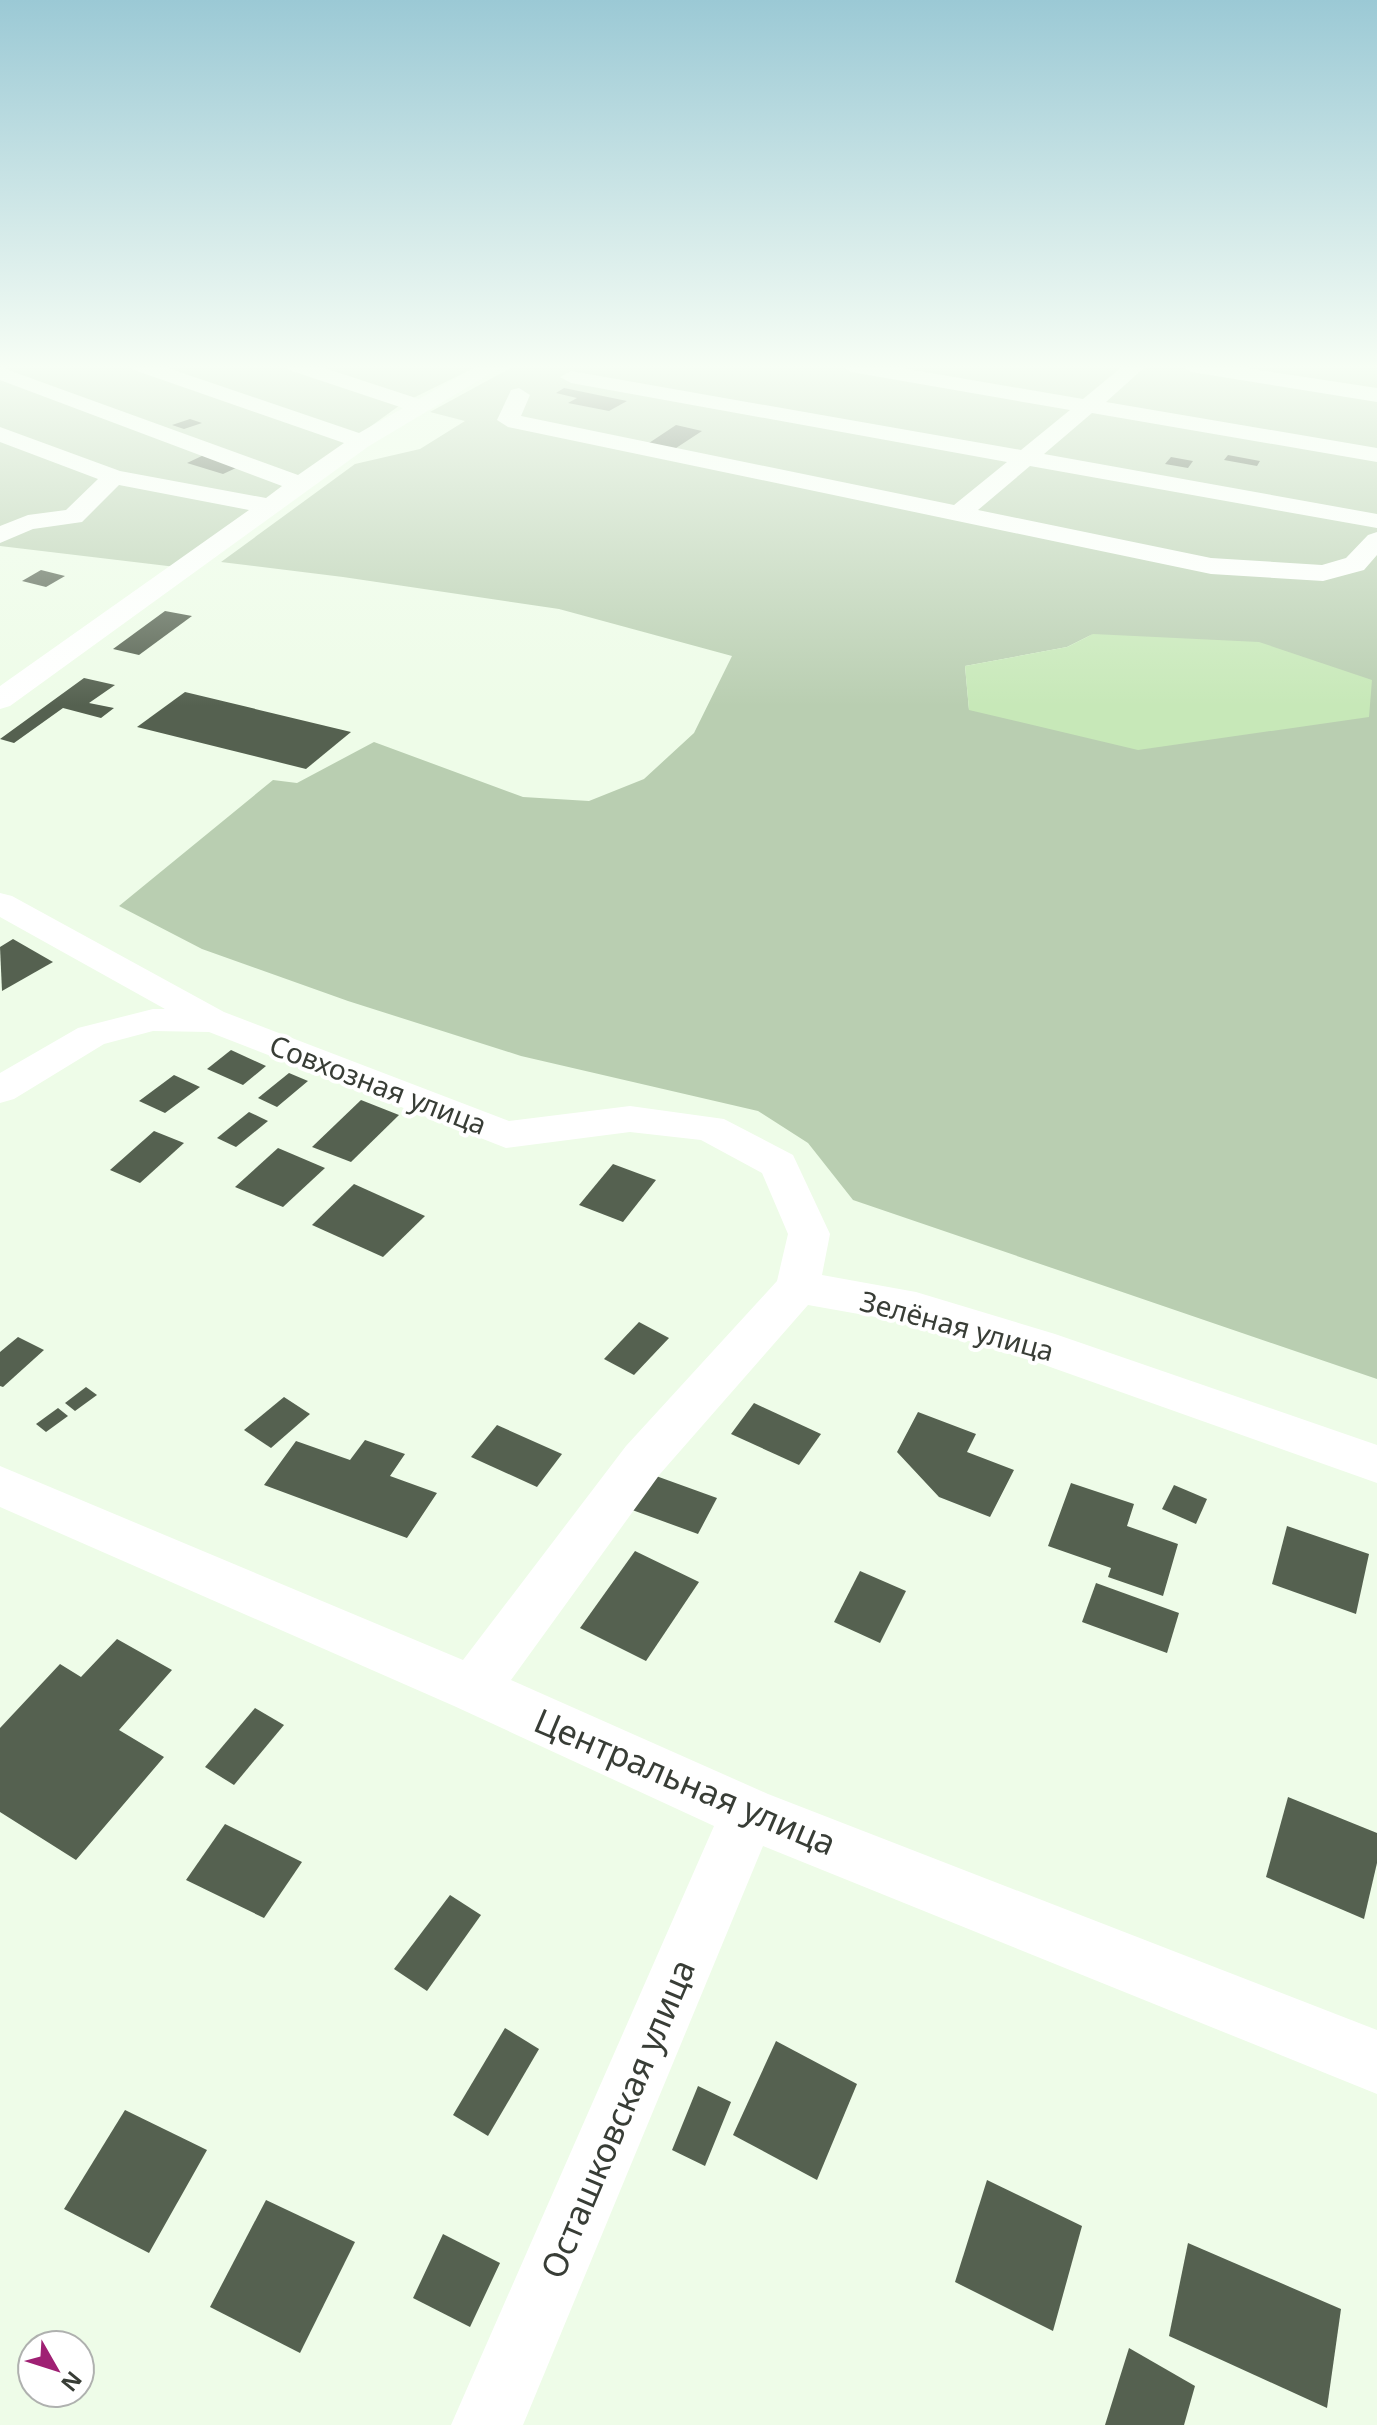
<svg xmlns="http://www.w3.org/2000/svg" width="1377" height="2425" viewBox="0 0 1377 2425" font-family="'Noto Sans',sans-serif">
<style>
.green{fill:#b9ceb1;fill-rule:evenodd}
.water{fill:#c7e8b8}
.building{fill:#556150}
.lines{fill:none;stroke-linecap:round;stroke-linejoin:round}
.minor{fill:#fff;fill-rule:evenodd}
.labels{text-anchor:middle;stroke-width:8;stroke-linejoin:round;paint-order:stroke}
.street-label{font-size:28px;fill:#383d36;stroke:#fff}
.near-street-label{font-size:34px;fill:#383d36;stroke:#fff}
</style>
<rect width="100%" height="100%" fill="#eefce8"/>
<g class="green">
<polygon points="0,366 478,366 403,403 176,567 0,546"/>
<path d="M 514,366 L 1377,366 L 1377,1379 L 853,1200 L 808,1143 L 758,1111 L 521,1056 L 348,1001 L 202,949 L 119,906 L 273,780 L 297,783 L 374,742 L 523,797 L 589,801 L 644,779 L 694,733 L 732,656 L 559,609 L 343,577 L 221,562 L 355,464 L 420,449 L 465,421 L 430,412 ZM 1093,634 L 969,710 L 965,666 L 1067,647 Z"/>
</g>
<polygon class="water" points="1093,634 1259,642 1372,680 1369,717 1138,750 969,710 965,666 1067,647"/>
<g class="building">
<polygon points="564,388 627,401 609,411 568,403 577,398 556,393"/>
<polygon points="190,419 202,423 184,429 172,425"/>
<polygon points="676,425 702,431 673,450 646,445"/>
<polygon points="206,454 236,468 223,474 187,463"/>
<polygon points="1228,455 1260,461 1257,466 1224,460"/>
<polygon points="1171,457 1193,461 1188,468 1165,464"/>
<polygon points="41,570 65,576 46,587 22,581"/>
<polygon points="165,611 192,616 139,655 113,649"/>
<polygon points="84,678 115,685 89,703 114,708 101,718 63,708 14,743 0,739"/>
<polygon points="185,692 351,732 306,769 137,727"/>
<polygon points="13,939 53,962 2,991 0,947"/>
<polygon points="231,1050 266,1066 243,1085 207,1069"/>
<polygon points="289,1073 308,1081 277,1107 258,1098"/>
<polygon points="174,1075 200,1087 165,1113 139,1101"/>
<polygon points="361,1100 399,1115 351,1162 312,1147"/>
<polygon points="249,1112 268,1121 236,1147 217,1138"/>
<polygon points="154,1131 184,1143 140,1183 110,1170"/>
<polygon points="278,1148 325,1168 283,1207 235,1187"/>
<polygon points="613,1164 656,1180 623,1222 579,1205"/>
<polygon points="354,1184 425,1216 383,1257 312,1225"/>
<polygon points="639,1322 669,1338 634,1375 604,1359"/>
<polygon points="18,1337 44,1350 3,1387 0,1386 0,1352"/>
<polygon points="86,1387 97,1395 75,1411 65,1403"/>
<polygon points="284,1397 310,1414 271,1448 244,1430"/>
<polygon points="754,1403 821,1434 799,1465 731,1434"/>
<polygon points="58,1408 68,1416 46,1432 36,1424"/>
<polygon points="918,1412 976,1434 967,1452 1014,1470 990,1517 939,1497 897,1452"/>
<polygon points="497,1425 562,1454 537,1487 471,1457"/>
<polygon points="365,1440 405,1454 390,1476 437,1493 407,1538 264,1485 296,1441 350,1460"/>
<polygon points="645,1472 717,1498 698,1534 624,1507"/>
<polygon points="1071,1483 1134,1504 1127,1526 1178,1544 1163,1596 1108,1577 1111,1568 1048,1546"/>
<polygon points="1174,1485 1207,1499 1196,1524 1162,1509"/>
<polygon points="1287,1526 1369,1554 1356,1614 1272,1584"/>
<polygon points="635,1551 699,1582 646,1661 580,1628"/>
<polygon points="860,1571 906,1591 880,1643 834,1622"/>
<polygon points="1096,1583 1179,1613 1167,1653 1082,1622"/>
<polygon points="117,1639 172,1670 119,1730 164,1757 76,1860 0,1812 0,1728 60,1664 81,1677"/>
<polygon points="255,1708 284,1725 234,1785 205,1767"/>
<polygon points="1288,1797 1377,1833 1377,1863 1364,1919 1266,1877"/>
<polygon points="225,1824 302,1862 264,1918 186,1880"/>
<polygon points="450,1895 481,1915 427,1991 394,1969"/>
<polygon points="505,2028 539,2049 488,2136 453,2115"/>
<polygon points="776,2041 857,2084 817,2180 733,2135"/>
<polygon points="698,2086 731,2102 705,2166 672,2150"/>
<polygon points="125,2110 207,2150 149,2253 64,2209"/>
<polygon points="987,2180 1082,2226 1053,2331 955,2282"/>
<polygon points="266,2200 355,2242 300,2353 210,2307"/>
<polygon points="443,2234 500,2263 470,2327 413,2298"/>
<polygon points="1188,2243 1341,2309 1327,2408 1169,2336"/>
<polygon points="1129,2348 1195,2386 1184,2425 1105,2425"/>
</g>
<g class="lines">
<g class="minor">
<polygon points="131,366 162,366 359,433 403,408 289,370 286,366 318,366 419,399 477,366 503,366 369,446 10,706 0,709 0,686 249,510 119,485 82,522 33,529 0,543 0,526 28,515 66,510 98,479 0,442 0,427 120,471 266,498 282,486 0,380 0,367 298,475 344,443 134,370"/>
<polygon points="841,366 890,366 1083,399 1123,366 1146,366 1106,402 1377,448 1377,462 1092,413 1044,454 1377,514 1377,528 1030,466 978,510 1211,558 1322,565 1346,558 1368,535 1377,532 1377,555 1364,570 1323,581 1211,574 508,427 497,420 511,390 519,388 530,395 521,416 954,505 1007,462 571,383 560,377 571,371 1021,450 1070,410 851,372"/>
<polygon points="1181,366 1233,366 1377,388 1377,402 1191,372"/>
<polygon points="0,893 12,896 224,1012 509,1121 630,1106 724,1119 793,1155 830,1234 822,1275 916,1292 1055,1334 1377,1445 1377,1483 1039,1363 915,1324 808,1305 660,1474 511,1680 768,1794 1377,2030 1377,2094 763,1846 523,2425 451,2425 714,1826 454,1706 0,1507 0,1466 463,1660 626,1446 777,1281 788,1234 762,1173 701,1140 630,1132 506,1148 209,1032 153,1031 104,1044 14,1099 0,1103 0,1073 78,1028 153,1009 165,1009 0,917"/>
</g>
</g>
<linearGradient id="sky" x2="0" y2="1"><stop stop-color="#9bc9d5"/><stop offset="0.52" stop-color="#f7fef5"/><stop offset="1" stop-color="#f7fef5" stop-opacity="0"/></linearGradient>
<rect width="1377" height="706" fill="url(#sky)"/>
<g class="labels">
<g class="street-label">
<text transform="translate(378 1085) rotate(21)" y="10">Совхозная улица</text>
<text transform="translate(957 1326) rotate(15)" y="10">Зелёная улица</text>
</g>
<g class="near-street-label">
<text transform="translate(685 1782) rotate(23)" y="12">Центральная улица</text>
<text transform="translate(618 2119) rotate(-67)" y="12">Осташковская улица</text>
</g>
</g>
<g transform="translate(56 2369) rotate(129)"><circle r="38" fill="#ffffff" stroke="#afb1af" stroke-width="2"/>
<path d="M0-6L14 30L0 20L-14 30Z" fill="#9f2073"/>
<text y="-12" font-size="22" font-weight="bold" text-anchor="middle" fill="#383d36">N</text>
</g>
</svg>
